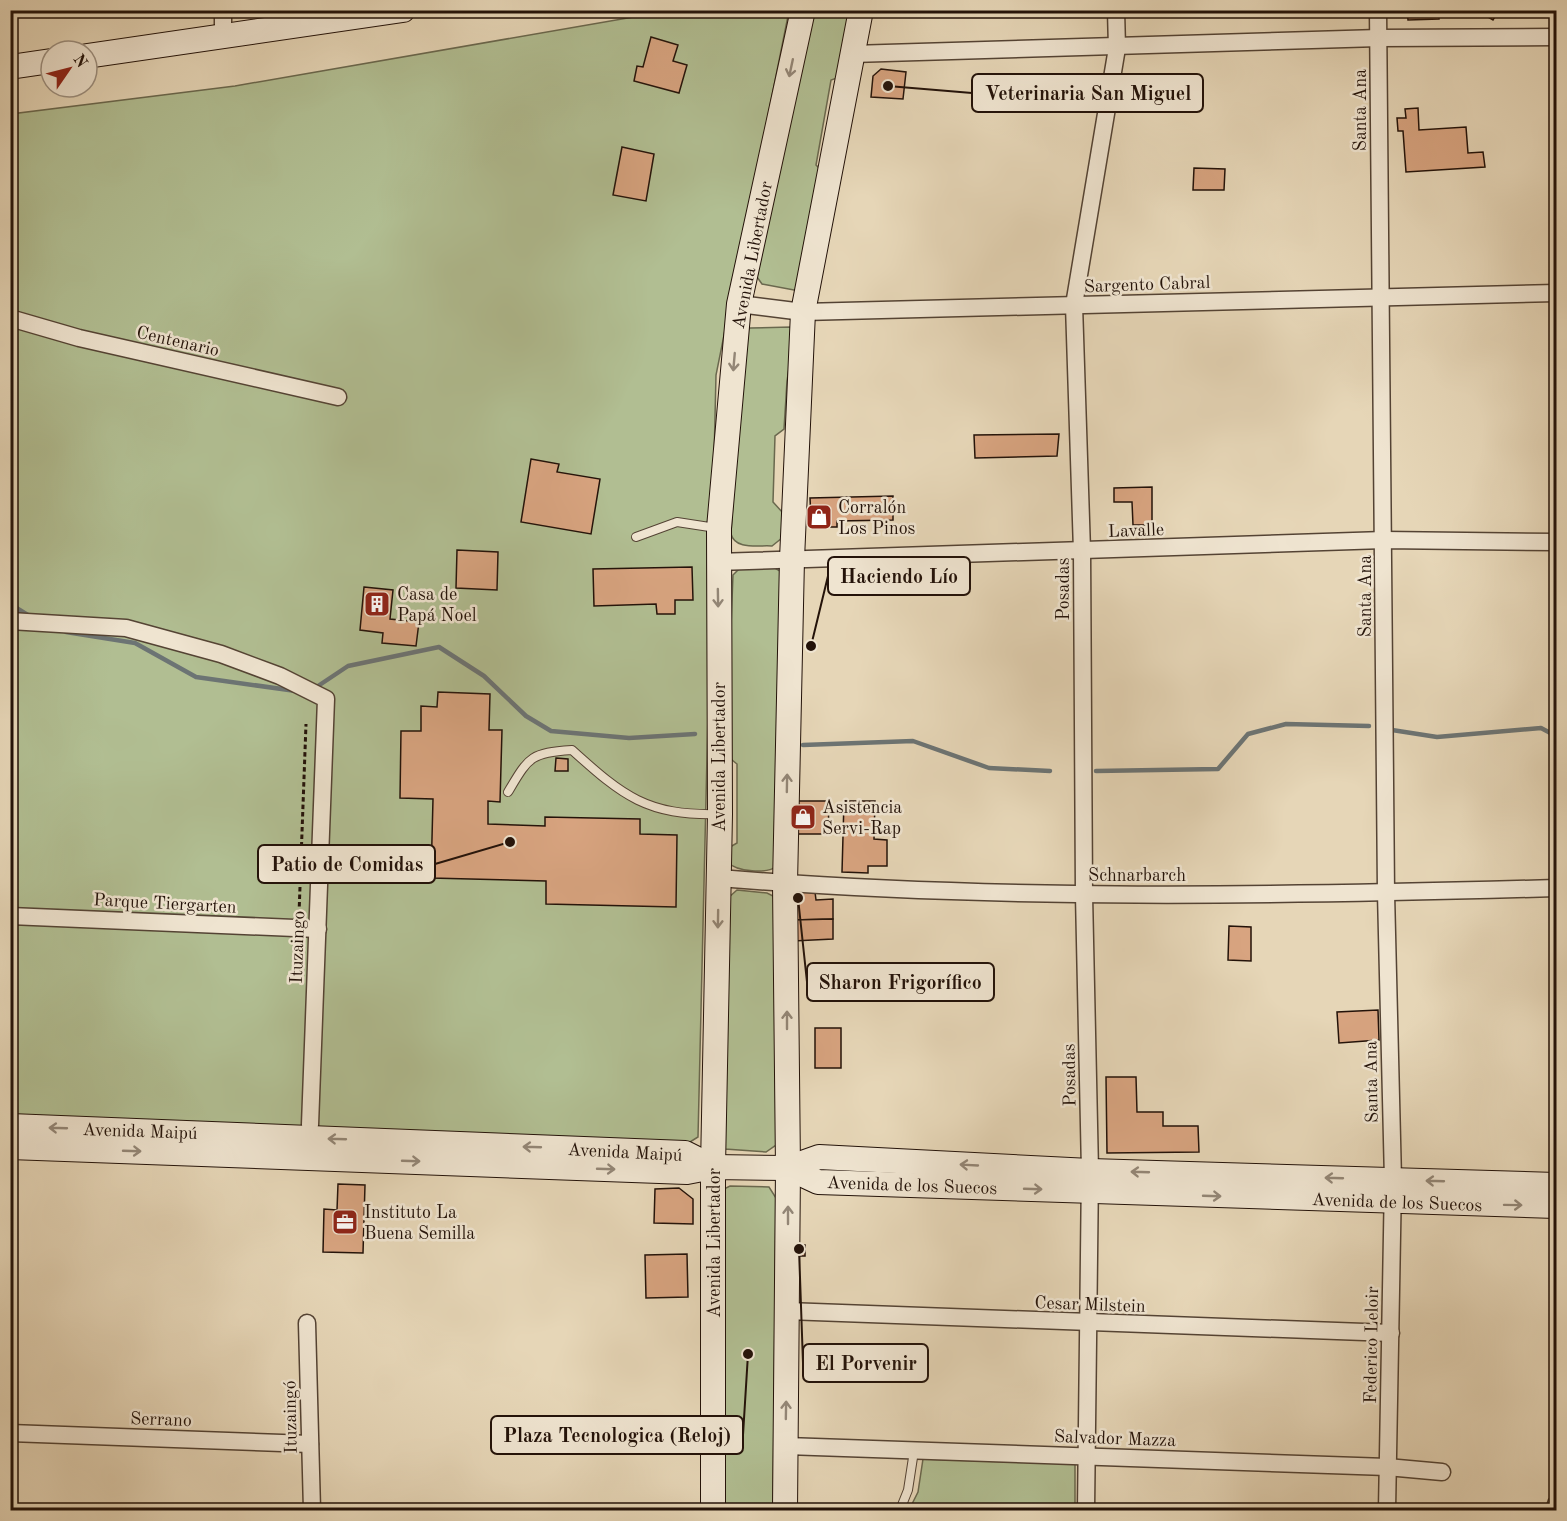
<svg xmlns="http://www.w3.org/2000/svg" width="1567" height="1521" viewBox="0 0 1567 1521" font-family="'Old Standard TT',serif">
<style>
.green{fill:#b1be92;stroke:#6a684e;stroke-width:1.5}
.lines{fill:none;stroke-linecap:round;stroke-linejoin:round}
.stream{stroke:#6c7474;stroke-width:4.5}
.building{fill:#d8a480;stroke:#231209;stroke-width:1.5}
.service-casing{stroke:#544334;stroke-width:10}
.minor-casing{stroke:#544334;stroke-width:19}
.secondary-casing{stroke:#231209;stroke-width:26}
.path{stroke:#231209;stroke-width:3;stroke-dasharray:4.5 3;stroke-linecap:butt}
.service{stroke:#efe4d0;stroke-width:8}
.minor{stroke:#efe4d0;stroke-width:16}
.secondary{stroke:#efe4d0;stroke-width:24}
.oneway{stroke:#938676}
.labels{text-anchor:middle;stroke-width:5;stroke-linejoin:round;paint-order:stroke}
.street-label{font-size:18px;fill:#231209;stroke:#efe4d0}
.poi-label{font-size:18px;fill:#231209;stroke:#efe4d0;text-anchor:start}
.leader{fill:none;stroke:#231209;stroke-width:2}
.callout-dot{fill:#231209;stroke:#efe4d0;stroke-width:2}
.callout{fill:#efe4d0;stroke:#231209;stroke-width:2}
.callout-label{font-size:20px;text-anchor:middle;font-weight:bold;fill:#231209}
</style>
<rect width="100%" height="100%" fill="#e6d6b7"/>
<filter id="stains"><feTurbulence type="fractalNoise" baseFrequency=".00333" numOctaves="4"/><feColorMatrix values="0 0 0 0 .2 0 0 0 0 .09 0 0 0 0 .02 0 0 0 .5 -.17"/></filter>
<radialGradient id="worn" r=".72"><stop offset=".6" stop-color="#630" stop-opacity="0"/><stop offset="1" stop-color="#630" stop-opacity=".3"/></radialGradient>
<g class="green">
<polygon points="668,11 789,11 716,375 698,1137 690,1142 11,1117 11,114 235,86"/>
<polygon points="809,11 854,11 837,78 831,80 816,165 822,171 799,289 794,290 762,284 757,277"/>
<path d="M 791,327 L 794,336 L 787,381 L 784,429 L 775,436 L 773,502 L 783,513 L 782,538 L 772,546 C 758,545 735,550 731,534 L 743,336 L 750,328 Z"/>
<path d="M 773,567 L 780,571 L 782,579 L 777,866 C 768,874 736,872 728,862 L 730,847 L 737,843 L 737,764 L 726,755 L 733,575 L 740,568 Z"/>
<polygon points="737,890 767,893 775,897 776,1145 766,1152 725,1149 728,898"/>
<polygon points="730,1186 769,1187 776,1198 773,1510 721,1510 724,1189"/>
<polygon points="923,1459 1075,1464 1075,1510 909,1510 918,1492"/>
</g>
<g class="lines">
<g class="stream">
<polyline points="10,604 31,617"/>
<polyline points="66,632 135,643 196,677 296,691"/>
<polyline points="315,688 348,666 439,647 484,676 526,716 551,731 629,738 695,734"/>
<polyline points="1392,730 1437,737 1541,728 1556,736"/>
<polyline points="803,745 913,741 989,768 1050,771"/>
<polyline points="1096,771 1218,769 1248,734 1286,724 1369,726"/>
</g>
</g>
<g class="building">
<polygon points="1407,10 1439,10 1439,19 1408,20"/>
<polygon points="1476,10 1499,10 1493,20"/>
<polygon points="651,37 678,45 673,61 687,65 679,93 634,81 637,66 643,67"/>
<polygon points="881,69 906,72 903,99 871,97 873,76"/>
<polygon points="1418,108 1419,130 1466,127 1468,153 1483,152 1485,167 1406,172 1403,131 1398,131 1397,118 1406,118 1405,109"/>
<polygon points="622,147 654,154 646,201 613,195"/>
<polygon points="1194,168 1225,169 1224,190 1193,190"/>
<polygon points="1059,434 1057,456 975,458 974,435"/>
<polygon points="531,459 559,464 557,472 600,479 591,534 521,522"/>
<polygon points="1152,487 1152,525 1133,525 1132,502 1114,502 1114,488"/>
<polygon points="893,496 893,520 837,521 837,527 823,527 811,518 810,498"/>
<polygon points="457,550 498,552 497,590 456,588"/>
<polygon points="692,567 693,600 675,600 675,614 657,614 656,604 594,606 593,569"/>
<polygon points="364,587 393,590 390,619 419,622 416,646 382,643 383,633 360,630"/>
<polygon points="438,692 490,694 489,730 502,730 500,802 488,801 488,824 545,826 545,817 640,819 640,834 677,835 676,907 546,904 546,881 431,878 433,799 400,798 401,731 421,731 421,706 437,707"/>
<polygon points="556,758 568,759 568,771 555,771"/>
<polygon points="794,801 829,801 828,834 793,834"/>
<polygon points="844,801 875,801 874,839 887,840 887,866 868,866 868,873 842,872"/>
<polygon points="800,892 815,892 816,900 833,899 833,919 792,920 791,898"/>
<polygon points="833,919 833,939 793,941 792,920"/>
<polygon points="1229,926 1251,927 1251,961 1228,960"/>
<polygon points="1378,1010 1379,1040 1339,1043 1337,1012"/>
<rect x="815" y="1028" width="26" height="40"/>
<polygon points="1106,1077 1136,1077 1137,1112 1163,1112 1163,1126 1198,1126 1199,1152 1107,1153"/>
<polygon points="338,1184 365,1185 363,1253 323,1252 324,1209 337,1210"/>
<polygon points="679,1188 693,1199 693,1224 654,1223 655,1189"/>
<rect x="794" y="1245" width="11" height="11"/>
<polygon points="687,1254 688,1297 646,1298 645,1255"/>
</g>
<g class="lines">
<g class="service-casing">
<g id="service">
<polyline points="636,537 677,522 716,528"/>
<path d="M 508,792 C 529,757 530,753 572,750 C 623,796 647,816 719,814"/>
<polyline points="900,1510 908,1490 914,1451"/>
</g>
</g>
<g class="minor-casing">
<g id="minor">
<polyline points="223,10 223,36"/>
<polyline points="1378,10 1386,893 1393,1180 1387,1510"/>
<polyline points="852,54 1379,38 1556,37"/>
<polyline points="739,304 803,312 1556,293"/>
<polyline points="10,318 79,338 338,397"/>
<polyline points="717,562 1384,540 1556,542"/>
<polyline points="10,621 126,628 221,654 280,676 326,699 310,1125"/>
<path d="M 719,878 C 997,901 1277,896 1556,888"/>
<polyline points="10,916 318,929"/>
<polyline points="787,1311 1391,1333"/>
<polyline points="307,1323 312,1510"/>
<polyline points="10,1433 310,1444"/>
<polyline points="786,1446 1387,1467 1442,1472"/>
<polyline points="1086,1510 1090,1171 1084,895 1082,551 1074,305 1117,48 1116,10"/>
<polyline points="1555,1510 1556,1504"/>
</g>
</g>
<g class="secondary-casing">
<g id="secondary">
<polyline points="87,56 403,10"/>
<polyline points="10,67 51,61"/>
<polyline points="10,1126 685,1153 713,1167"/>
<polyline points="10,1147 687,1172 713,1167 788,1168 819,1157 1090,1171 1556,1185"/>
<polyline points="788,1168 818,1182 1556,1206"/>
<polyline points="713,1510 713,1167 720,814 719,528 739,304 803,10"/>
<polyline points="785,1510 788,1168 785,884 792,559 803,312 861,10"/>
</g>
</g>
<polyline class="path" points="299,914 306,724"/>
<use href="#service" class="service"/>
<use href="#minor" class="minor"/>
<use href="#secondary" class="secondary"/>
</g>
<defs><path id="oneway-shaft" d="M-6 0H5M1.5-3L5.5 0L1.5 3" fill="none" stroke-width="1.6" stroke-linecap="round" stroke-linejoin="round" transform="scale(1.5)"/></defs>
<g class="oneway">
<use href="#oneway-shaft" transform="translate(791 68) rotate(102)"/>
<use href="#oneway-shaft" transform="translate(734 362) rotate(95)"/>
<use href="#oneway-shaft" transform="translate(718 598) rotate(89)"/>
<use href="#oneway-shaft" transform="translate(787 783) rotate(-89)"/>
<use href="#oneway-shaft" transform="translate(718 919) rotate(91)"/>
<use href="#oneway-shaft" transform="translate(787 1020) rotate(-90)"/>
<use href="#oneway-shaft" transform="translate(58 1128) rotate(-178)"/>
<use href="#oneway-shaft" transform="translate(337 1139) rotate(-178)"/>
<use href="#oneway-shaft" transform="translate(532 1147) rotate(-178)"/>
<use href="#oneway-shaft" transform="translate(132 1151) rotate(2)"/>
<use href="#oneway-shaft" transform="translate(411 1161) rotate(2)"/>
<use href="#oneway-shaft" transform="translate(969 1165) rotate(-177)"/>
<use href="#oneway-shaft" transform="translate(606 1169) rotate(2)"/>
<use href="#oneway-shaft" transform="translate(1140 1172) rotate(-178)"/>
<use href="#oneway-shaft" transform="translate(1334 1178) rotate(-178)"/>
<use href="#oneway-shaft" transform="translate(1435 1181) rotate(-178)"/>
<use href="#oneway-shaft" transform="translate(1033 1189) rotate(2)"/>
<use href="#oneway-shaft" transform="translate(1212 1196) rotate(2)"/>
<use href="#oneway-shaft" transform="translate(1513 1205) rotate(1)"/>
<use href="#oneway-shaft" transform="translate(788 1215) rotate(-90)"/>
<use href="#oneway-shaft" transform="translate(786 1410) rotate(-89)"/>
</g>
<defs>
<g id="shop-square" transform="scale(1.35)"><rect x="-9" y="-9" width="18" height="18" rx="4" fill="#8f2418" stroke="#efe4d0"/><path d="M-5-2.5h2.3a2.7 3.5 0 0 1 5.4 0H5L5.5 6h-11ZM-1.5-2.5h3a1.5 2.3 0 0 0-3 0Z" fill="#fff"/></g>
<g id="building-square" transform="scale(1.35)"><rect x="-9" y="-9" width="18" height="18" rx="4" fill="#8f2418" stroke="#efe4d0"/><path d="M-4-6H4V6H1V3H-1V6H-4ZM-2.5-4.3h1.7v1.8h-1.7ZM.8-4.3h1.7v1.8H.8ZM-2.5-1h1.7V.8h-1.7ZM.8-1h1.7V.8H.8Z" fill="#fff"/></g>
<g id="office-square" transform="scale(1.35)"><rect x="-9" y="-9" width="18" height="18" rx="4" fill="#8f2418" stroke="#efe4d0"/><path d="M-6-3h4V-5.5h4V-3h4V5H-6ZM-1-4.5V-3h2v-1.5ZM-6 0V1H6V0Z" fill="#fff"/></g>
</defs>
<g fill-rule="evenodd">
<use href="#shop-square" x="819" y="517"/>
<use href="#building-square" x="377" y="604"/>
<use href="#shop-square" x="803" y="817"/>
<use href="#office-square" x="345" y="1222"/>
</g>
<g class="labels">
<g class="street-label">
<text transform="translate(1360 110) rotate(-90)" y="6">Santa Ana</text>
<text transform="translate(752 255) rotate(-79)" y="6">Avenida Libertador</text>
<text transform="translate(1147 284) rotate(-2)" y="6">Sargento Cabral</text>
<text transform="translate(178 341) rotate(13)" y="6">Centenario</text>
<text transform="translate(1136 530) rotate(-2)" y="6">Lavalle</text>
<text transform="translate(1063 589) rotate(-90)" y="6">Posadas</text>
<text transform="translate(1365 596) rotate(-90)" y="6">Santa Ana</text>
<text transform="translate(719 757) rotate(-90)" y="6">Avenida Libertador</text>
<text x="1137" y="881">Schnarbarch</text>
<text transform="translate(165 903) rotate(3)" y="6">Parque Tiergarten</text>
<text transform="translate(297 947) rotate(-88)" y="6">Ituzaingo</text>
<text transform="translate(1069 1075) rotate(-91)" y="6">Posadas</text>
<text transform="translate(1371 1082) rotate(-91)" y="6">Santa Ana</text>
<text transform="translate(140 1131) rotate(2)" y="6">Avenida Maipú</text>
<text transform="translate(625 1152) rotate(3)" y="6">Avenida Maipú</text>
<text transform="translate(912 1185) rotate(2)" y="6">Avenida de los Suecos</text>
<text transform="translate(1397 1202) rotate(2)" y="6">Avenida de los Suecos</text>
<text transform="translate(714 1243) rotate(-90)" y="6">Avenida Libertador</text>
<text transform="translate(1090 1304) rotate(2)" y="6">Cesar Milstein</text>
<text transform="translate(1371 1345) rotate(-89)" y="6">Federico Leloir</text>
<text transform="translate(290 1417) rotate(-91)" y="6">Ituzaingó</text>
<text transform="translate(161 1419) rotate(2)" y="6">Serrano</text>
<text transform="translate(1115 1438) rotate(2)" y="6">Salvador Mazza</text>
</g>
<g class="poi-label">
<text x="838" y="513">Corralón<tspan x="838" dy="21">Los Pinos</tspan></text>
<text x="397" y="600">Casa de<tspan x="397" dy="21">Papá Noel</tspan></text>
<text x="822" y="813">Asistencia<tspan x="822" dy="21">Servi-Rap</tspan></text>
<text x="364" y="1218">Instituto La<tspan x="364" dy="21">Buena Semilla</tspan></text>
</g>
</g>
<path class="leader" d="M888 86L972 93M811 646L828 576M510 842L435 864M798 898L807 982M799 1249L803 1363M748 1354L743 1435"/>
<g class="callout-dot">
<circle cx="888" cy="86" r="6"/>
<circle cx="811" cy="646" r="6"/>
<circle cx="510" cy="842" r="6"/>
<circle cx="798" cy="898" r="6"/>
<circle cx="799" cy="1249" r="6"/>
<circle cx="748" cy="1354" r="6"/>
</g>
<g class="callout">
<rect x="972" y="74" width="231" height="38" rx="6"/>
<rect x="828" y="557" width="142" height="38" rx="6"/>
<rect x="258" y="845" width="177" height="38" rx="6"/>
<rect x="807" y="963" width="187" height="38" rx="6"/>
<rect x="803" y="1344" width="125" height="38" rx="6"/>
<rect x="491" y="1416" width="252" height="38" rx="6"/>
</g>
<g class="callout-label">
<text x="1088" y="100">Veterinaria San Miguel</text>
<text x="899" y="583">Haciendo Lío</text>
<text x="347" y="871">Patio de Comidas</text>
<text x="900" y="989">Sharon Frigorífico</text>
<text x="866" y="1370">El Porvenir</text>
<text x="617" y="1442">Plaza Tecnologica (Reloj)</text>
</g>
<rect width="1567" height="1521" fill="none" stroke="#e6d6b7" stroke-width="36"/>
<rect x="12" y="12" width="1543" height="1497" fill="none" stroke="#231209" stroke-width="3"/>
<rect x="18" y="18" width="1531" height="1485" fill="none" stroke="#231209" stroke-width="1.5"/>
<g transform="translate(69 69) rotate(55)"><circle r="28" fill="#efe4d0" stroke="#9d9080" stroke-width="1.5"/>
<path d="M0-4.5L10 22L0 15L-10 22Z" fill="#8f2418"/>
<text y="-9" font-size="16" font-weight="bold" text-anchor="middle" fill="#231209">N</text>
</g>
<rect width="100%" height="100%" filter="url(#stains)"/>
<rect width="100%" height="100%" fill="url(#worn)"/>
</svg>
